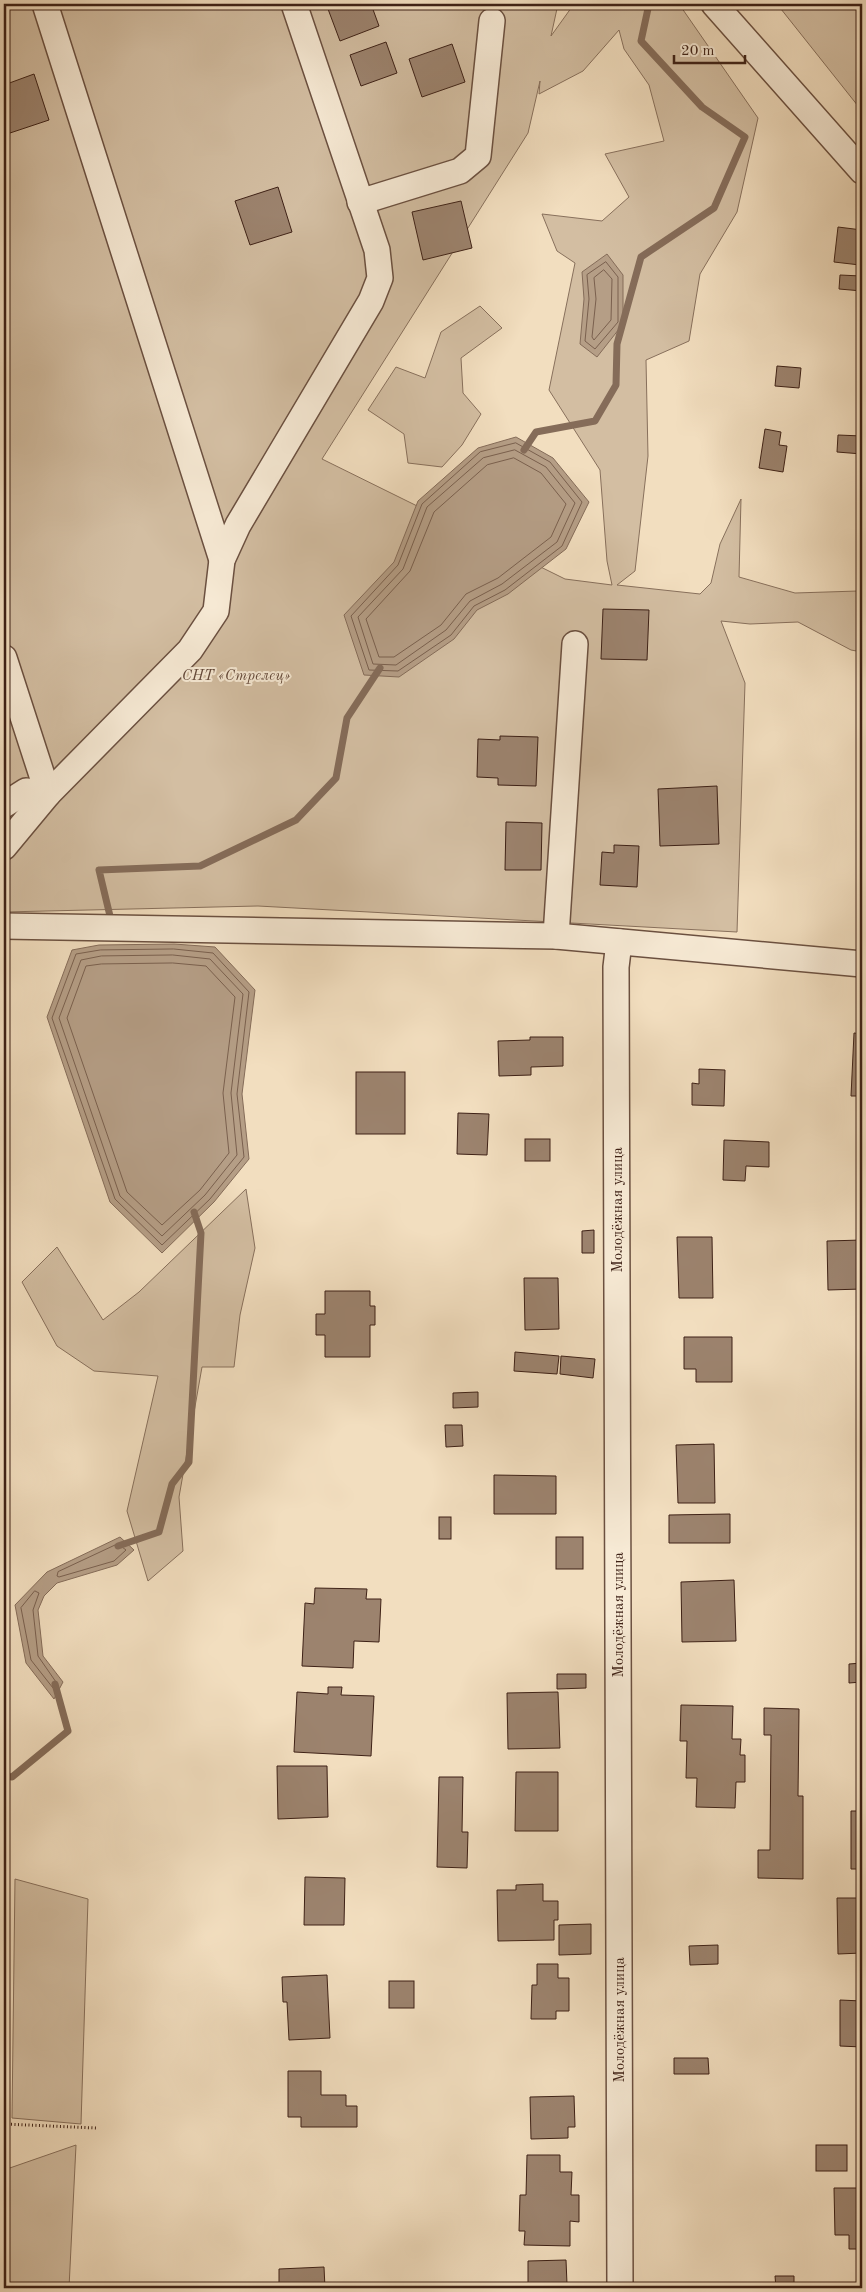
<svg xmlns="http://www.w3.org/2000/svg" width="866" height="2292" viewBox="0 0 866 2292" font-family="'Old Standard TT',serif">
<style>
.green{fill:#d3bea2;stroke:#88705c;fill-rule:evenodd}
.water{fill:#b59e86;stroke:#856c59}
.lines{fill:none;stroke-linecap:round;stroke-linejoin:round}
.shore{stroke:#7a604e;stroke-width:1}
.stream{stroke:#856c59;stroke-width:7}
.building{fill:#9c836e;stroke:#3e2116}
.minor-casing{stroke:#6b5040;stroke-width:28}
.path{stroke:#3e2116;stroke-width:3;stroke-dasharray:1 2.5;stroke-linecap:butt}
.minor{stroke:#f7ead5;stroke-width:25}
.labels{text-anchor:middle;stroke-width:4;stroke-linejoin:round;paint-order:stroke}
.park-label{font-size:15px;font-style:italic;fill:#634839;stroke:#f7ead5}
.street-label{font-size:15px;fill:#3e2116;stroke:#f7ead5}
</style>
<rect width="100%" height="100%" fill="#f2debf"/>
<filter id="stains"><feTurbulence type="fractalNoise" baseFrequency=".004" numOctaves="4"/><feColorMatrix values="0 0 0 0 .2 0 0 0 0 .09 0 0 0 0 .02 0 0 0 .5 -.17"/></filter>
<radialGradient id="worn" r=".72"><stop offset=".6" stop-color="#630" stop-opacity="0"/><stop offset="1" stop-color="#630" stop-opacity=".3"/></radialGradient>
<g class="green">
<path d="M 4,4 L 558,4 L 551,36 L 574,4 L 679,4 L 758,118 L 737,212 L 700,274 L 689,341 L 646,360 L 648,456 L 635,571 L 617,585 L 700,594 L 711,583 L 720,544 L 741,499 L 739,577 L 795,593 L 858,591 L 862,588 L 862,652 L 851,650 L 798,622 L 750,624 L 721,621 L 745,683 L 737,932 L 258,906 L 4,912 ZM 619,30 L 624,49 L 649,85 L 664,141 L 605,154 L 629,197 L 602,221 L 542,214 L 557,251 L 575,263 L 549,390 L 600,470 L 607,561 L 612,585 L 565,579 L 322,459 L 528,133 L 540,81 L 539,94 L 583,71 Z"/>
<polygon points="777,4 862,4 862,111"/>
<polygon points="480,306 502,328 461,358 463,393 481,414 462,445 442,467 408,463 404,434 368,410 396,367 425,378 441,332"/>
<polygon points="7,950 4,1439 4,1440 4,951"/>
<polygon points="246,1189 255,1248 240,1315 234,1367 202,1367 179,1497 183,1551 148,1581 127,1511 158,1376 94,1371 57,1346 22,1282 57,1247 103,1320 139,1292"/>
<polygon points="15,1879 88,1899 81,2124 12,2118"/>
<polygon points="76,2145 69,2288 4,2288 4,2170"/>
</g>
<g class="water">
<polygon points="607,254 623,275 623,324 597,357 580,344 584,299 582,272"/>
<polygon points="516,437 553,458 589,502 566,549 508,594 477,610 454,639 399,677 364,675 344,615 394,562 418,501 478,448"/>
<polygon points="174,944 215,947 255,990 242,1094 249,1159 214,1202 162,1253 110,1202 47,1017 72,950 99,945"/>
<polygon points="120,1537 134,1550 117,1565 57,1583 44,1596 38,1610 43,1656 63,1682 54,1699 26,1663 15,1605 47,1572"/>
</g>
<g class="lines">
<g class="shore">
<polygon points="606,262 618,277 618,322 595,349 585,341 589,299 587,275"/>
<polygon points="604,270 612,279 611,320 594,340 592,337 596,299 594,278"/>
<polygon points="516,443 550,462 582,502 562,546 505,590 474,606 451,635 398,671 369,670 351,616 398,565 422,504 480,452"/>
<polygon points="515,450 546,467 575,503 557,542 502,584 470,601 446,630 396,665 373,664 358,617 403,569 427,507 483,458"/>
<polygon points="514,458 541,473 566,504 551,537 498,578 466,594 441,625 394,657 379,657 366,619 410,571 434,512 487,465"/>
<polygon points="174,949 213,953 249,992 237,1094 244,1157 210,1199 162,1245 115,1199 52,1018 76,954 100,950"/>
<polygon points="173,955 210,959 243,994 231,1093 237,1155 205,1195 162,1236 120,1196 59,1018 81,960 101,956"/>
<polygon points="173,963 206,966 235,997 223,1093 229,1153 200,1190 162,1225 127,1192 67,1018 86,966 101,964"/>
<polygon points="118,1544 126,1550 114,1561 59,1577 57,1576 58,1572"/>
<polygon points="35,1591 39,1593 33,1610 38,1656 56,1682 53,1688 31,1660 21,1608"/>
</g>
<g class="stream">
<polyline points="524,450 536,432 595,421 616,385 617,344 641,257 714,208 745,137 702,107 641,41 649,4"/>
<polyline points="110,916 99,870 200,866 296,820 336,778 347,718 380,668"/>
<polyline points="118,1546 159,1532 172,1484 189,1462 201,1233 194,1212"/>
<polyline points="4,1776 12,1777 68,1731 55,1684"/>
</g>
</g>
<g class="building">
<polygon points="343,4 371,4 379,26 340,41 328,9"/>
<polygon points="386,42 397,73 361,86 350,55"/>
<polygon points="452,44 465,82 422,97 409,59"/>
<polygon points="34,74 49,120 7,134 4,126 4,85"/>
<polygon points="278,187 292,232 250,245 235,201"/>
<polygon points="461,201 472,248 423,260 412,212"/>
<polygon points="838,227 862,230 860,265 834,262"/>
<polygon points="862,267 862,291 839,289 840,275 861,276"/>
<polygon points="777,366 801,368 799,388 775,386"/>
<polygon points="765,429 781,432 779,445 787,446 783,472 759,468"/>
<polygon points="838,435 862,436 862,454 837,452"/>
<polygon points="603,609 649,610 647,660 601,659"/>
<polygon points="500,736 538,737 536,786 498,785 498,778 477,777 478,739 500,740"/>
<polygon points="717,786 719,844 660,846 658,789"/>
<polygon points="506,822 542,823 541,870 505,870"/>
<polygon points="614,845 639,846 637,887 600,885 602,852 614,853"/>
<polygon points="854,1033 862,1034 862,1096 851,1096"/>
<polygon points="530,1037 563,1037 563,1066 531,1067 531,1075 499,1076 498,1041 530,1040"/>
<polygon points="699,1069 725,1070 724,1106 692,1105 692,1083 699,1084"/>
<rect x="356" y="1072" width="49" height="62"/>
<polygon points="458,1113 489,1114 487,1155 457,1154"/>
<rect x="525" y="1139" width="25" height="22"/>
<polygon points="724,1140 769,1142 769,1167 746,1166 745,1181 723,1180"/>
<polygon points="594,1230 594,1253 582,1253 582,1231"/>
<polygon points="677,1237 712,1237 713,1298 679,1298"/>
<polygon points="862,1240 862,1289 828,1290 827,1241"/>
<polygon points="524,1278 558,1278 559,1329 525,1330"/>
<polygon points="325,1291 370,1291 370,1306 375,1306 375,1325 370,1325 370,1357 325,1357 325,1335 316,1335 316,1314 325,1314"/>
<polygon points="684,1337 732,1337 732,1382 696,1382 696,1369 684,1369"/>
<polygon points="515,1352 559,1356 557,1374 514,1371"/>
<polygon points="561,1356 595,1359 593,1378 560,1374"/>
<polygon points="478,1392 478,1407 453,1408 453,1393"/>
<polygon points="445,1425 462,1425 463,1446 446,1447"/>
<polygon points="714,1444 715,1503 678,1503 676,1445"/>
<polygon points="494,1475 556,1476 556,1514 494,1514"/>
<polygon points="730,1514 730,1543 669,1543 669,1515"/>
<rect x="439" y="1517" width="12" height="22"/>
<rect x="556" y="1537" width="27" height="32"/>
<polygon points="734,1580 736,1641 682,1642 681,1582"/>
<polygon points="315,1588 367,1589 366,1599 381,1599 379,1642 354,1641 353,1668 302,1666 305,1603 314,1604"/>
<polygon points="862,1663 862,1682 849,1683 849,1664"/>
<polygon points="557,1674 586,1674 586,1688 557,1689"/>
<polygon points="328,1687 342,1687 341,1695 374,1696 371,1756 294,1752 297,1692 328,1694"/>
<polygon points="558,1692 560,1748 508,1749 507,1693"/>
<polygon points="681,1705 733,1706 732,1739 741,1739 740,1755 745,1755 745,1782 736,1782 735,1808 696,1807 697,1778 686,1778 687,1741 680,1741"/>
<polygon points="764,1708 799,1709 798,1796 803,1796 803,1879 758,1878 758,1850 770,1850 771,1735 764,1735"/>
<polygon points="277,1766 327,1766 328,1817 278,1819"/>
<polygon points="516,1772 558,1772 558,1831 515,1831"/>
<polygon points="439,1777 463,1777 462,1832 468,1832 467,1868 437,1867"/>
<polygon points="862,1805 862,1869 851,1869 851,1811 862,1811"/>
<polygon points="305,1877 345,1878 344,1925 304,1925"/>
<polygon points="543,1884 543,1901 558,1901 558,1920 554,1920 554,1940 498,1941 497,1890 516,1890 516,1885"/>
<polygon points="837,1898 862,1898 862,1953 838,1954"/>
<polygon points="591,1924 591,1954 559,1955 559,1925"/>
<polygon points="718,1945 718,1964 690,1965 689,1946"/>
<polygon points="537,1964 558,1964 558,1978 569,1978 569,2011 556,2011 556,2019 531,2019 532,1985 537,1985"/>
<polygon points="327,1975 330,2038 289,2040 287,2002 283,2002 282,1977"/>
<rect x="389" y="1981" width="25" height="27"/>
<polygon points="840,2000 862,2001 862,2047 840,2046"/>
<polygon points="674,2058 708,2058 709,2074 674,2074"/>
<polygon points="288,2071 321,2071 321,2095 346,2095 346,2106 357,2106 357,2127 301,2127 301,2117 288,2117"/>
<polygon points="574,2096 575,2127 568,2127 568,2138 531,2139 530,2097"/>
<rect x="816" y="2145" width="31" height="26"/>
<polygon points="527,2155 560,2155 560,2172 572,2172 571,2195 579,2195 579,2222 570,2221 570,2246 524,2245 525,2231 519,2231 520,2195 526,2195"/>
<polygon points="834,2188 862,2188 862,2249 849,2249 849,2235 835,2235"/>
<polygon points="566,2260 567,2284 576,2283 576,2288 528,2288 528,2261"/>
<polygon points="324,2267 325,2288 267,2288 267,2283 279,2283 279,2269"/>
<polygon points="775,2276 794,2276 794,2288 776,2288"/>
<rect x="856" y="2284" width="6" height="4"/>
</g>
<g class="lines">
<g class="minor-casing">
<g id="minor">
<polyline points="45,4 222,560"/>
<polyline points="714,4 862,171"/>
<polyline points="360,202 460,171 478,156 492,21"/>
<polyline points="4,658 48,794 26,791 4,805"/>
<polyline points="4,847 48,794 190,650 216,611 222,560 238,525 371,301 380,278 377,250 294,4"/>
<polyline points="4,926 556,936 862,964"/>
<polyline points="556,936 575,644"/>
<polyline points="619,942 616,967 620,2288"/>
</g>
</g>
<polyline class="path" points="4,2124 96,2128"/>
<use href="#minor" class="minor"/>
</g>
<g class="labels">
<g class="park-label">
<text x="236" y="680">СНТ «Стрелец»</text>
</g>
<g class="street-label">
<text transform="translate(617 1210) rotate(-90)" y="5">Молодёжная улица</text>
<text transform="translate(618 1615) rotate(-90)" y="5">Молодёжная улица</text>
<text transform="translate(619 2020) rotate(-90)" y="5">Молодёжная улица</text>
</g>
</g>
<rect width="866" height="2292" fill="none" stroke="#f2debf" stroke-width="20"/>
<rect x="5" y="5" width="856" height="2282" fill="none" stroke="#3e2116" stroke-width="2.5"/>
<rect x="10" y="10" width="846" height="2272" fill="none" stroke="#3e2116"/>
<path d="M674 55v8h71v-8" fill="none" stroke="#3e2116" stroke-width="2.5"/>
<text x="681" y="55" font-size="15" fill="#3e2116" stroke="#f7ead5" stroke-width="4" paint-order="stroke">20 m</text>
<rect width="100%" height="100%" filter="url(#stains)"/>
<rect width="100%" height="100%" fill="url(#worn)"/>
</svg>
